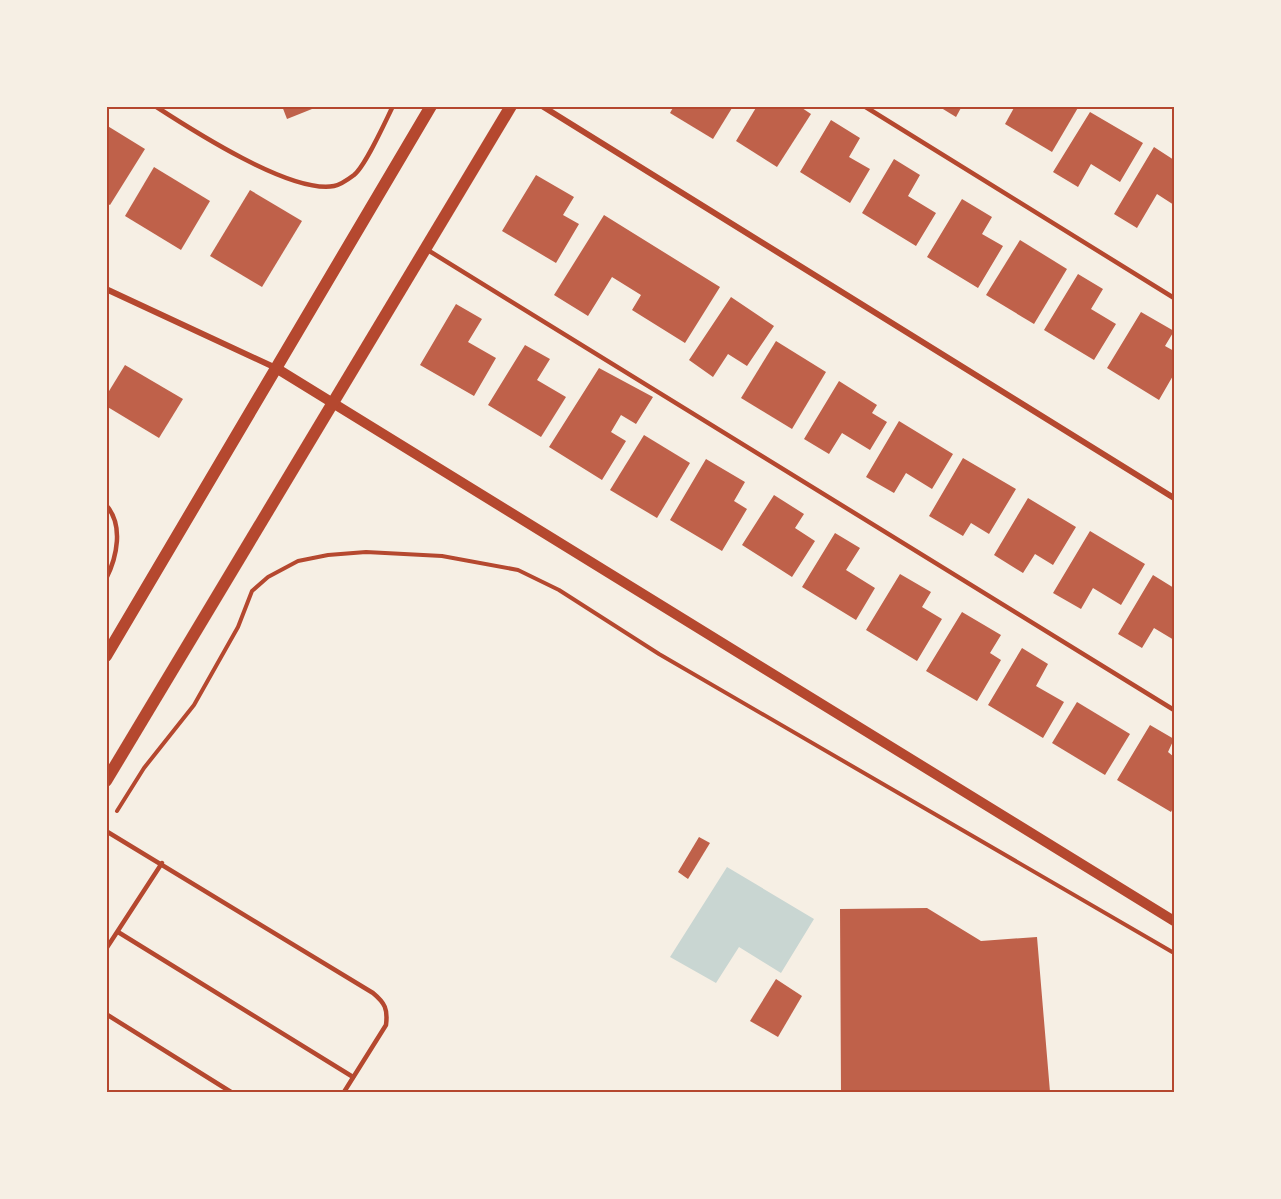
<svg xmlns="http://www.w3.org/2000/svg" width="1281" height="1199" viewBox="0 0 1281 1199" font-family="'Archivo Narrow',sans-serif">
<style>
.water{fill:#c9d6d2}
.building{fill:#bf614a}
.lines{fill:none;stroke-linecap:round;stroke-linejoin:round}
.path{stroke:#b5482f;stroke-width:4}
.service{stroke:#b5482f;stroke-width:4.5}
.minor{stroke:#b5482f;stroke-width:6}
.tertiary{stroke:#b5482f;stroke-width:10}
.secondary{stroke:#b5482f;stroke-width:12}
.neatline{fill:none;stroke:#b5482f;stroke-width:2}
</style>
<rect width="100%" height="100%" fill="#f6efe4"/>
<polygon class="water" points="727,867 814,919 781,973 739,947 716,983 670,957"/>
<g class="building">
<polygon points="282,106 317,106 317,107 287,119"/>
<polygon points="674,106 730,106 732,108 713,139 670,113"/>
<polygon points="757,106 799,106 811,114 777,167 736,141"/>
<polygon points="938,106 962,106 956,117"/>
<polygon points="1015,106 1079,106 1052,152 1005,124"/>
<polygon points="1090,112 1143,143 1120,182 1091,164 1078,187 1053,172"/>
<polygon points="831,120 860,138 849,157 870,169 850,203 800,172"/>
<polygon points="106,125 145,149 110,205 106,203"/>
<polygon points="1154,147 1174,160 1174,205 1157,194 1137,228 1114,214"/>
<polygon points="894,159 920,175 908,196 936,213 916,246 862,213"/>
<polygon points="154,167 210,201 181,250 125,216"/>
<polygon points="536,175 574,197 563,215 579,224 556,263 502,231"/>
<polygon points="250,190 302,221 262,287 210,256"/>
<polygon points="962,199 992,217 982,234 1003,246 978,288 927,257"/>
<polygon points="604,215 720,287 685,343 632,310 641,295 612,277 588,316 554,295"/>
<polygon points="1020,240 1067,269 1034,324 986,295"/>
<polygon points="1078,274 1103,289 1091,309 1116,324 1094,360 1044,330"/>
<polygon points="731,297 774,326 747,366 728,354 713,377 689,360"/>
<polygon points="456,304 482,319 468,342 496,358 474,396 420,365"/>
<polygon points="1141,312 1174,331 1165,346 1174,351 1174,374 1159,400 1107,368"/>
<polygon points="776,341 826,372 792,429 741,398"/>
<polygon points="525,345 550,359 537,380 566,397 541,437 488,405"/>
<polygon points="125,365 183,399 159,438 106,406 106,396"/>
<polygon points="599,368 653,397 636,424 621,415 611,432 626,441 602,480 549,447"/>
<polygon points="839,381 877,405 872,413 887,422 870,450 842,433 829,454 804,439"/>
<polygon points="899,421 953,454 932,489 906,473 894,493 866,477"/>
<polygon points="644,435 690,463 657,518 610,490"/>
<polygon points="963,458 1016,489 989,534 971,523 963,536 929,516"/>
<polygon points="706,459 745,482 734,501 747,509 722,551 670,520"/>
<polygon points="774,495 804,514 795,528 815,541 792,577 742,545"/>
<polygon points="1028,498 1076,527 1053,565 1035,554 1023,573 994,555"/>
<polygon points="1090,531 1145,564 1121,605 1093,588 1081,609 1053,593"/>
<polygon points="835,533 860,548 846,570 875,588 856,620 802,587"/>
<polygon points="900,574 931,592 922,607 942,619 917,661 866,630"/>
<polygon points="1153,575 1174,588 1174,640 1154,628 1142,648 1118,634"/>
<polygon points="962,612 1001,635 990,653 1001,660 977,701 926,671"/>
<polygon points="1022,648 1048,664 1036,686 1064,702 1043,738 988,705"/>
<polygon points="1077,702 1130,734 1105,775 1052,743"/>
<polygon points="1150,725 1174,739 1168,752 1174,757 1174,806 1171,812 1117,780"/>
<polygon points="699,837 710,843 688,879 678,872"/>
<polygon points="927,908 981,941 1037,937 1050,1092 841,1092 840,909"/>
<polygon points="776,979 802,996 778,1037 750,1021"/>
</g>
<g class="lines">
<polyline class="path" points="117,811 144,768 194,705 238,627 252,591 268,577 298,561 328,555 366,552 442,556 518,570 559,590 659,654 1174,953"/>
<g class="service">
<path d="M 155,106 C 192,130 291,194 334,186 C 340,185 350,178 354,175 C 366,165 385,122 393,106"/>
<polyline points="864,106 1174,298"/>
<polyline points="426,249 1174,710"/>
<path d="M 106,505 C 124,525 117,557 106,579"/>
<path d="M 106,831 L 373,993 C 385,1003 388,1009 386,1025 L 344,1092"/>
<polyline points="118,932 353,1077"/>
<polyline points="106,949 162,863"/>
<polyline points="106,1014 231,1092"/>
</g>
<g class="minor">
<polyline points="542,106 1174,498"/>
<polyline points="106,289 276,368"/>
</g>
<polyline class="tertiary" points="276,368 1174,921"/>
<g class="secondary">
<polyline points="106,656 431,106"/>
<polyline points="106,781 511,106"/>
</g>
</g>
<rect width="1281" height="1199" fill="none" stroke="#f6efe4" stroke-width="216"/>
<rect x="108" y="108" width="1065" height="983" class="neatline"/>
</svg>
